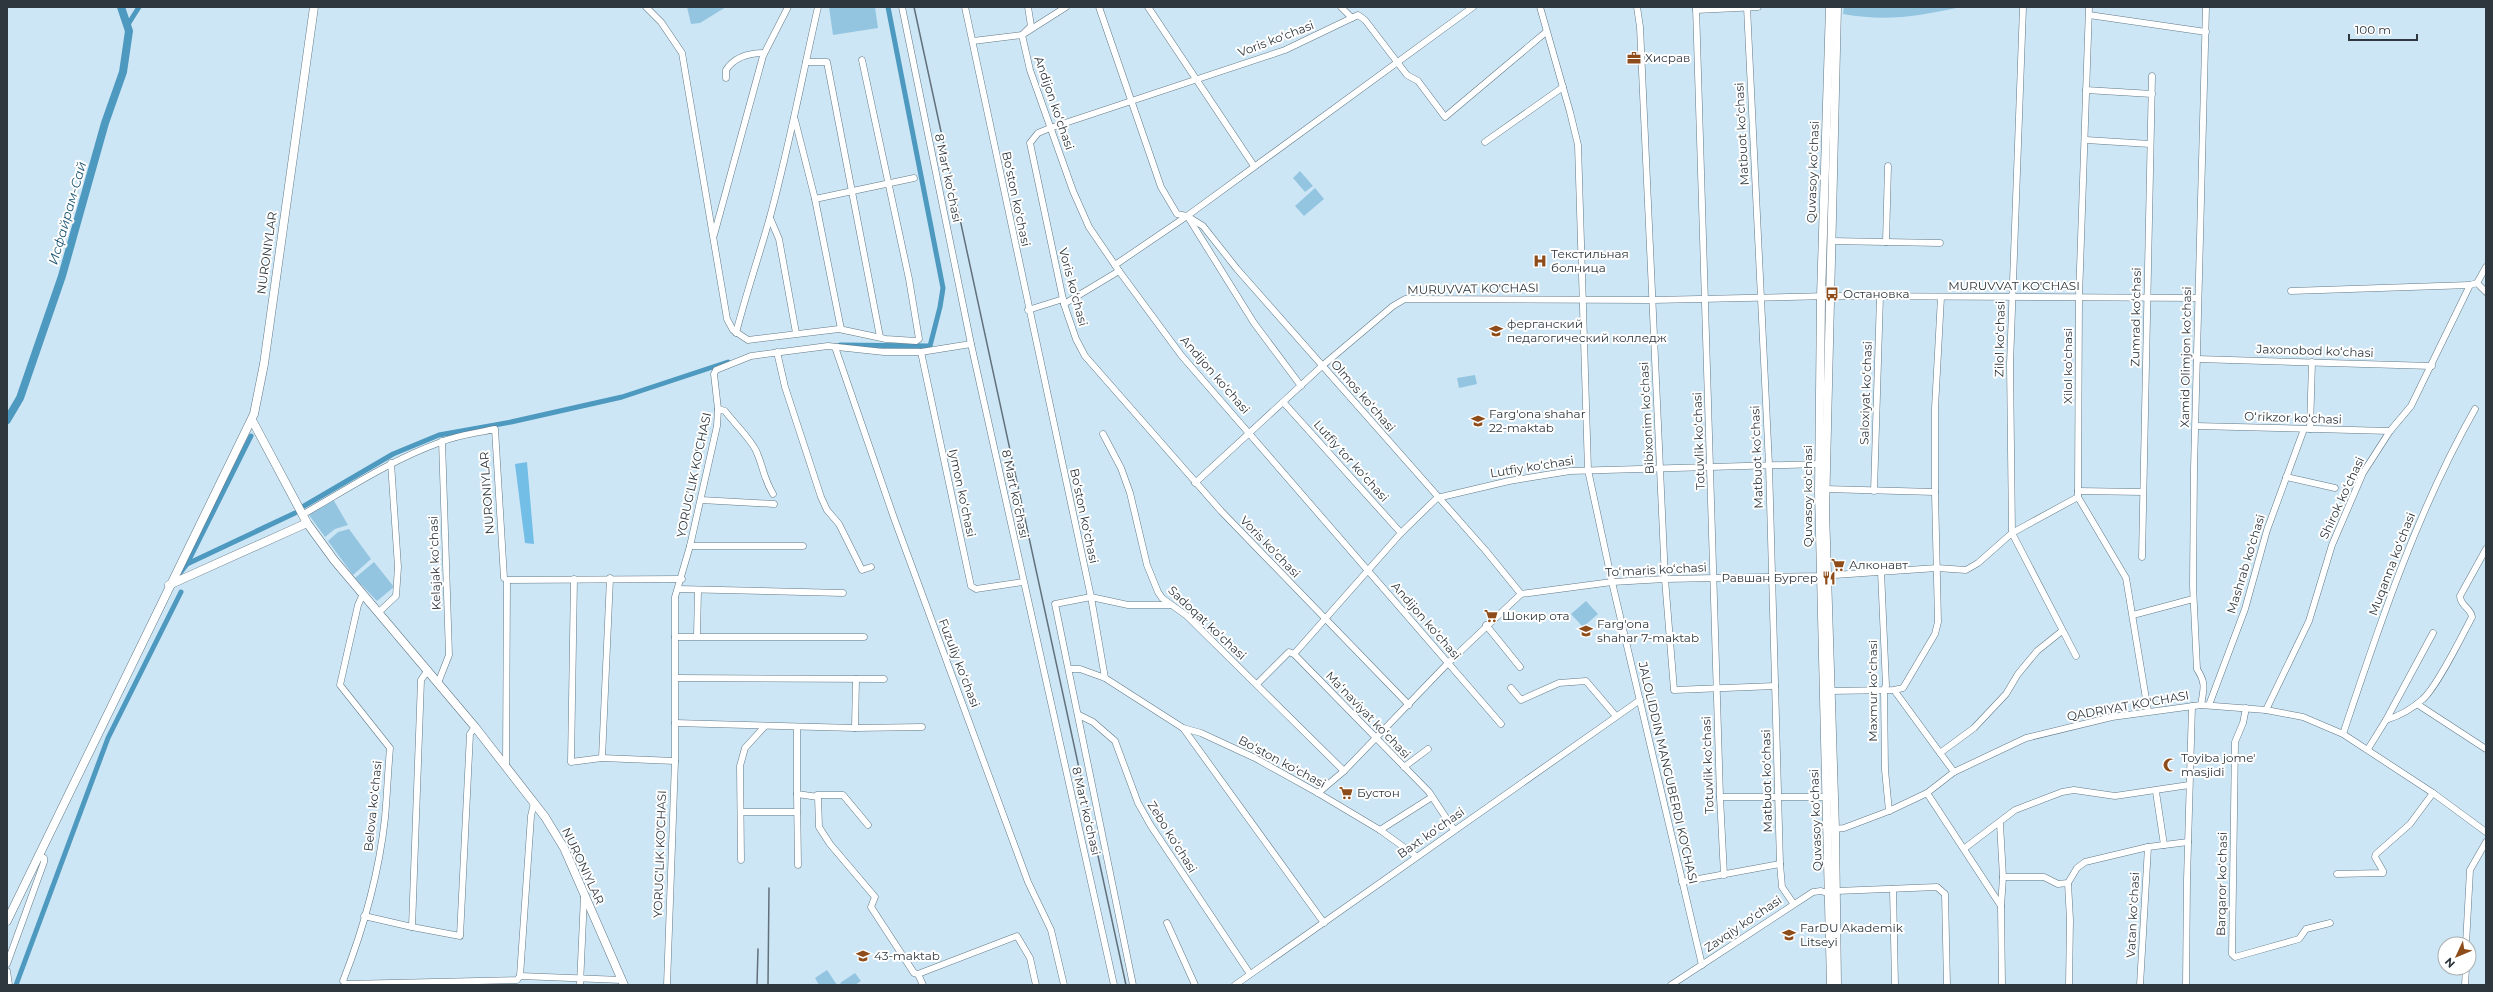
<svg xmlns="http://www.w3.org/2000/svg" width="2493" height="992" viewBox="0 0 2493 992" font-family="Montserrat,sans-serif">
<style>
.green{fill:#93c5e1}
.forest{fill:#73bee7}
.lines{fill:none;stroke-linecap:round;stroke-linejoin:round}
.canal{stroke:#4e99c0;stroke-width:5}
.river{stroke:#4e99c0;stroke-width:8}
.minor-casing{stroke:#627986;stroke-width:7}
.major-casing{stroke:#627986;stroke-width:9}
.minor{stroke:#fff;stroke-width:6}
.major{stroke:#fff;stroke-width:8}
.rail{stroke:#617079;stroke-width:1.5}
.labels{text-anchor:middle;stroke-width:4;stroke-linejoin:round;paint-order:stroke}
.street-label{font-size:12px;fill:#2d373d;stroke:#fff}
.poi-label{font-size:12px;fill:#2d373d;stroke:#fff;text-anchor:start}
.water-label{font-size:13px;font-style:italic;fill:#1f5975;stroke:#fff}
</style>
<rect width="100%" height="100%" fill="#cde6f5"/>
<g class="green">
<polygon points="687,7 726,7 700,23 691,24"/>
<polygon points="829,7 875,7 878,28 833,35"/>
<path d="M 1844,7 L 1961,7 C 1918,16 1887,22 1843,14 Z"/>
<polygon points="1300,171 1313,186 1305,192 1293,178"/>
<polygon points="1315,188 1324,199 1304,216 1295,206"/>
<polygon points="1475,375 1477,384 1459,388 1457,378"/>
<polygon points="333,499 348,525 335,529 325,537 309,515"/>
<polygon points="349,529 371,559 353,575 328,541 338,532"/>
<polygon points="374,562 394,587 377,601 355,578"/>
<polygon points="1586,601 1598,614 1583,627 1571,614"/>
<polygon points="827,970 837,985 819,985 815,978"/>
<polygon points="855,973 861,981 855,985 842,985 840,983"/>
</g>
<polygon class="forest" points="527,462 534,544 525,543 515,464"/>
<g class="lines">
<g class="canal">
<polyline points="127,26 139,7"/>
<polyline points="840,345 930,346 940,307 943,288 888,7"/>
<polyline points="304,506 393,454 439,435 511,422 622,397 728,362"/>
<polyline points="187,564 295,513"/>
<polyline points="180,573 187,564 251,436"/>
<polyline points="16,985 108,738 181,592"/>
</g>
<polyline class="river" points="7,420 20,398 62,276 105,123 123,72 129,31 121,7"/>
<g class="minor-casing">
<g id="minor">
<polyline points="646,7 661,22 682,53 727,319 733,330 748,340 839,329 886,339 916,341 919,339 909,279 862,60"/>
<polyline points="902,7 971,344 1114,985"/>
<polyline points="965,7 1091,597 1105,678 1183,728 1201,733 1255,758 1318,793 1380,830 1416,856"/>
<polyline points="1066,7 1022,35 1030,70 1073,191 1089,227 1119,271 1181,355 1501,724"/>
<polyline points="1099,7 1161,187 1177,214 1187,216 1203,226 1237,269 1486,551 1521,594"/>
<polyline points="1148,7 1254,166"/>
<polyline points="1341,7 1352,18"/>
<polyline points="1540,7 1570,112 1578,145 1588,470 1612,582 1702,965"/>
<polyline points="1637,7 1640,27 1665,579 1674,690 1775,686"/>
<polyline points="1696,7 1720,797 1724,875"/>
<polyline points="1747,7 1769,465 1780,864 1782,887 1793,903"/>
<polyline points="2023,7 2010,364 2012,533 2076,656"/>
<polyline points="2089,7 2079,297 2078,491 2078,497 2126,578 2148,711"/>
<polyline points="1696,10 1758,7"/>
<polyline points="2089,15 2206,32"/>
<polyline points="973,41 1022,35 1031,26 1028,7"/>
<polyline points="806,62 827,62 880,337"/>
<path d="M 726,78 L 726,70 C 735,56 750,53 764,53"/>
<polyline points="2086,90 2152,94"/>
<polyline points="795,120 815,199 841,329"/>
<polyline points="2086,140 2150,144"/>
<polyline points="1485,142 1563,87"/>
<polyline points="815,199 914,178"/>
<polyline points="1188,217 1254,323 1301,386"/>
<polyline points="770,218 779,239 796,333"/>
<polyline points="714,235 763,56 788,7"/>
<polyline points="1831,241 1940,243"/>
<polyline points="1886,242 1888,166"/>
<polyline points="1115,265 1187,216 1473,7"/>
<polyline points="2477,283 2486,292"/>
<polyline points="2291,291 2470,285"/>
<polyline points="1064,304 1119,271"/>
<polyline points="1028,310 1063,299"/>
<path d="M 736,333 C 746,294 759,256 770,217 C 789,148 802,77 818,7"/>
<polyline points="835,347 894,518 1028,882 1051,930 1064,985"/>
<polyline points="777,352 785,387 821,497 827,510 839,524 862,570 871,567"/>
<polyline points="921,352 971,586 976,589 1023,582"/>
<polyline points="2197,359 2432,366"/>
<polyline points="1284,403 1401,533"/>
<path d="M 718,409 L 725,411 C 733,422 753,441 757,453 C 764,469 763,477 773,494"/>
<polyline points="2196,426 2390,431"/>
<polyline points="2310,429 2312,362"/>
<polyline points="1103,434 1121,468 1130,493 1147,565 1158,592 1162,598 1187,616 1344,771"/>
<polyline points="2286,477 2335,488"/>
<polyline points="1195,483 1322,366 1393,306 1405,299 1653,300 1830,296 2197,298"/>
<polyline points="1825,489 1935,492"/>
<polyline points="1874,491 1880,296"/>
<polyline points="2078,491 2143,492"/>
<polyline points="701,500 774,504"/>
<path d="M 302,515 C 347,489 391,460 441,442 C 458,435 477,433 495,429 L 504,578 L 507,580 L 506,766"/>
<polyline points="690,546 803,546"/>
<polyline points="2142,557 2152,76"/>
<polyline points="1881,571 1886,686 1884,689 1885,770 1889,811"/>
<polyline points="574,579 571,762 602,758 675,761"/>
<polyline points="507,580 682,579"/>
<polyline points="678,589 843,593"/>
<polyline points="379,612 396,596 398,567 391,463"/>
<polyline points="2133,615 2193,599"/>
<polyline points="1486,625 1520,667"/>
<polyline points="697,636 698,590"/>
<polyline points="675,637 864,637"/>
<polyline points="1070,669 1080,669 1105,678"/>
<polyline points="428,670 421,680 412,927 460,936 470,734 475,727"/>
<polyline points="676,678 884,679"/>
<polyline points="438,683 449,655 442,441"/>
<polyline points="1257,684 1289,652 1294,654"/>
<polyline points="1511,688 1521,700 1559,683 1586,681 1615,715"/>
<polyline points="1894,690 1954,772"/>
<polyline points="1829,691 1894,690 1903,688 1935,634 1938,622 1935,492 1935,408 1941,297"/>
<polyline points="2417,704 2486,749"/>
<polyline points="1409,705 1221,511 1085,356 1076,339 1064,304 1030,143 1038,133 1050,128 1285,50 1358,15 1365,20 1407,75 1418,81 1445,117 1546,32"/>
<path d="M 2201,705 C 2204,688 2206,683 2197,669 L 2193,586 L 2194,469 L 2206,7"/>
<polyline points="2209,705 2245,609 2267,530 2304,429"/>
<polyline points="2246,708 2243,723 2235,742 2232,954 2235,957 2299,939 2306,929 2330,923"/>
<polyline points="2266,710 2309,621 2332,545 2363,473 2390,431 2411,406 2470,285 2477,283 2486,267"/>
<polyline points="1079,715 1093,722 1115,741 1138,803 1151,826 1250,974"/>
<polyline points="2386,720 2433,633"/>
<polyline points="675,723 855,728 922,727"/>
<polyline points="797,727 797,794 818,797 819,827 830,844 875,897 871,907 914,973 918,974"/>
<polyline points="855,728 856,679"/>
<polyline points="1183,728 1324,923"/>
<path d="M 2343,734 C 2380,623 2417,511 2475,409"/>
<path d="M 2368,749 L 2386,720 C 2399,716 2413,708 2423,699 C 2437,687 2462,636 2472,617 C 2471,608 2460,606 2460,596 L 2486,549"/>
<polyline points="1940,753 1974,728 2006,694 2018,674 2037,651 2062,631"/>
<polyline points="602,758 610,578"/>
<polyline points="1404,767 1428,749"/>
<polyline points="2156,792 2164,845"/>
<polyline points="1318,793 1344,771 1448,663 1521,594 1612,582 1665,579 1820,576 1937,568 1966,570 1978,563 2012,533 2078,497"/>
<polyline points="1927,793 2001,906 2002,985"/>
<polyline points="797,794 798,865"/>
<polyline points="817,795 843,795 868,825"/>
<polyline points="1720,797 1827,797"/>
<polyline points="741,812 797,812"/>
<polyline points="2000,824 2003,877 2044,877 2058,884 2068,883"/>
<polyline points="1835,829 1844,828 1889,811 1927,793 1954,772 2026,738 2112,717 2201,705 2266,710 2303,717 2343,734 2433,793 2486,832"/>
<polyline points="1380,830 1432,797"/>
<polyline points="1454,830 1429,792 1294,654 1401,533 1437,498 1509,481 1570,471 1820,464"/>
<polyline points="1965,848 2015,810 2062,792 2074,790 2115,796 2189,785"/>
<polyline points="741,860 740,766 745,748 765,726"/>
<polyline points="2337,874 2383,873 2383,871 2375,857 2376,854 2410,824 2433,793"/>
<polyline points="1682,882 1780,864"/>
<polyline points="1893,889 1895,985"/>
<polyline points="2001,906 2003,877"/>
<polyline points="364,916 412,927"/>
<polyline points="1167,923 1195,985"/>
<polyline points="2466,944 2470,870 2486,842"/>
<polyline points="7,964 44,862 44,858 38,855"/>
<polyline points="7,971 9,985"/>
<polyline points="520,976 531,816 534,803"/>
<polyline points="347,984 517,980 520,976 622,980"/>
<path d="M 347,985 L 343,981 C 363,930 379,873 385,818 C 387,795 388,771 390,748 L 340,685 L 358,605 L 363,594"/>
<polyline points="580,985 584,896"/>
<polyline points="667,985 675,761 675,597 690,546 717,426 718,409 714,374 716,370 751,356 828,346 884,352 921,352 971,344"/>
<polyline points="923,985 918,974 1017,936 1030,958 1036,985"/>
<polyline points="1133,985 1055,604 1091,597 1128,605 1170,605"/>
<polyline points="1235,985 1640,700"/>
<polyline points="1671,985 1813,892 1821,891 1830,894 1836,891 1937,887 1945,894 1947,985"/>
<polyline points="2069,985 2070,920 2068,883 2077,868 2085,862 2148,847 2188,842"/>
<polyline points="2140,985 2148,847"/>
<polyline points="2186,985 2187,880 2192,706"/>
<polyline points="2465,985 2466,968"/>
</g>
</g>
<g class="major-casing">
<g id="major">
<polyline points="1830,7 1821,297 1819,492 1831,985"/>
<polyline points="252,420 307,523 334,560 475,727 545,817 564,848 624,985"/>
<polyline points="169,585 307,523"/>
<polyline points="7,921 254,414 264,364 314,7"/>
<polyline points="1837,985 1835,829 1825,511 1837,7"/>
</g>
</g>
<use href="#minor" class="minor"/>
<use href="#major" class="major"/>
<g class="rail">
<polyline points="914,7 1126,985"/>
<polyline points="757,985 758,949"/>
<polyline points="768,985 769,888"/>
</g>
</g>
<defs>
<g id="office-bare" transform="scale(1.08)"><path d="M-6-3h4V-5.5h4V-3h4V5H-6ZM-1-4.5V-3h2v-1.5ZM-6 0V1H6V0Z" fill="#8e4c1a" stroke="#fff" stroke-width="2.5" paint-order="stroke"/></g>
<g id="hospital-bare" transform="scale(1.08)"><path d="M-5-5h3v3.5h4V-5h3V5h-3V1.5h-4V5h-3Z" fill="#8e4c1a" stroke="#fff" stroke-width="2.5" paint-order="stroke"/></g>
<g id="bus-bare" transform="scale(1.08)"><path d="M-5-6H5V4H4V6H2V4H-2V6H-4V4H-5ZM-3.5-4V0h7V-4ZM-3.5 1.2v1.5H-2V1.2ZM2 1.2v1.5H3.5V1.2Z" fill="#8e4c1a" stroke="#fff" stroke-width="2.5" paint-order="stroke"/></g>
<g id="university-bare" transform="scale(1.08)"><path d="M0-5L7-2L0 1L-7-2ZM-4 1L0 2.5L4 1V4Q0 6-4 4Z" fill="#8e4c1a" stroke="#fff" stroke-width="2.5" paint-order="stroke"/></g>
<g id="school-bare" transform="scale(1.08)"><path d="M0-5L7-2L0 1L-7-2ZM-4 1L0 2.5L4 1V4Q0 6-4 4Z" fill="#8e4c1a" stroke="#fff" stroke-width="2.5" paint-order="stroke"/></g>
<g id="supermarket-bare" transform="scale(1.08)"><path d="M-6-5.5h2.5l.6 2H6L4.5 2H-2.5L-4.4-4H-6ZM-1.5 3.2a1.3 1.3 0 1 0 .1 0ZM3 3.2a1.3 1.3 0 1 0 .1 0Z" fill="#8e4c1a" stroke="#fff" stroke-width="2.5" paint-order="stroke"/></g>
<g id="restaurant-bare" transform="scale(1.08)"><path d="M-5-6h1v4h1v-4h1v4h1v-4h1v5L-1.5 .5V6h-2V.5L-5-1ZM5-6V6H3V1.5H1.5Q1.5-4 5-6Z" fill="#8e4c1a" stroke="#fff" stroke-width="2.5" paint-order="stroke"/></g>
<g id="mosque-bare" transform="scale(1.08)"><path d="M3.5-4.9A6 6 0 1 0 3.5 4.9A5 5 0 1 1 3.5-4.9Z" fill="#8e4c1a" stroke="#fff" stroke-width="2.5" paint-order="stroke"/></g>
</defs>
<g fill-rule="evenodd">
<use href="#office-bare" x="1634" y="58"/>
<use href="#hospital-bare" x="1540" y="261"/>
<use href="#bus-bare" x="1832" y="294"/>
<use href="#university-bare" x="1496" y="331"/>
<use href="#school-bare" x="1478" y="421"/>
<use href="#supermarket-bare" x="1838" y="565"/>
<use href="#restaurant-bare" x="1829" y="578"/>
<use href="#supermarket-bare" x="1491" y="616"/>
<use href="#school-bare" x="1586" y="631"/>
<use href="#mosque-bare" x="2170" y="765"/>
<use href="#supermarket-bare" x="1346" y="793"/>
<use href="#school-bare" x="1789" y="935"/>
<use href="#school-bare" x="863" y="956"/>
</g>
<g class="labels">
<g class="street-label">
<text transform="translate(1276 39) rotate(-21)" y="4">Voris koʻchasi</text>
<text transform="translate(1054 103) rotate(71)" y="4">Andijon koʻchasi</text>
<text transform="translate(1742 134) rotate(-93)" y="4">Matbuot koʻchasi</text>
<text transform="translate(1813 172) rotate(-88)" y="4">Quvasoy koʻchasi</text>
<text transform="translate(948 178) rotate(78)" y="4">8 Mart koʻchasi</text>
<text transform="translate(1016 199) rotate(78)" y="4">Boʻston koʻchasi</text>
<text transform="translate(267 253) rotate(-82)" y="4">NURONIYLAR</text>
<text x="2014" y="290">MURUVVAT KO'CHASI</text>
<text transform="translate(1073 287) rotate(75)" y="4">Voris koʻchasi</text>
<text transform="translate(1473 289) rotate(-1)" y="4">MURUVVAT KO'CHASI</text>
<text transform="translate(2136 317) rotate(-89)" y="4">Zumrad koʻchasi</text>
<text transform="translate(2000 339) rotate(-89)" y="4">Zilol koʻchasi</text>
<text transform="translate(2315 351) rotate(2)" y="4">Jaxonobod koʻchasi</text>
<text transform="translate(2186 357) rotate(-89)" y="4">Xamid Olimjon koʻchasi</text>
<text transform="translate(2068 366) rotate(-90)" y="4">Xilol koʻchasi</text>
<text transform="translate(1215 375) rotate(49)" y="4">Andijon koʻchasi</text>
<text transform="translate(1866 393) rotate(-88)" y="4">Saloxiyat koʻchasi</text>
<text transform="translate(1363 396) rotate(49)" y="4">Olmos koʻchasi</text>
<text transform="translate(1647 418) rotate(-93)" y="4">Bibixonim koʻchasi</text>
<text transform="translate(2293 418) rotate(2)" y="4">Oʻrikzor koʻchasi</text>
<text transform="translate(1699 441) rotate(-92)" y="4">Totuvlik koʻchasi</text>
<text transform="translate(1757 457) rotate(-92)" y="4">Matbuot koʻchasi</text>
<text transform="translate(1351 461) rotate(48)" y="4">Lutfiy tor koʻchasi</text>
<text transform="translate(1532 467) rotate(-9)" y="4">Lutfiy koʻchasi</text>
<text transform="translate(694 475) rotate(-78)" y="4">YORUG'LIK KO'CHASI</text>
<text transform="translate(487 493) rotate(-94)" y="4">NURONIYLAR</text>
<text transform="translate(962 493) rotate(78)" y="4">Iymon koʻchasi</text>
<text transform="translate(1015 494) rotate(78)" y="4">8 Mart koʻchasi</text>
<text transform="translate(1808 496) rotate(-90)" y="4">Quvasoy koʻchasi</text>
<text transform="translate(2342 498) rotate(-65)" y="4">Shirok koʻchasi</text>
<text transform="translate(1084 516) rotate(78)" y="4">Boʻston koʻchasi</text>
<text transform="translate(1270 547) rotate(46)" y="4">Voris koʻchasi</text>
<text transform="translate(435 563) rotate(-92)" y="4">Kelajak koʻchasi</text>
<text transform="translate(2246 564) rotate(-73)" y="4">Mashrab koʻchasi</text>
<text transform="translate(2392 564) rotate(-69)" y="4">Muqanna koʻchasi</text>
<text transform="translate(1656 570) rotate(-3)" y="4">Toʻmaris koʻchasi</text>
<text transform="translate(1426 621) rotate(49)" y="4">Andijon koʻchasi</text>
<text transform="translate(1207 623) rotate(43)" y="4">Sadoqat koʻchasi</text>
<text transform="translate(959 663) rotate(69)" y="4">Fuzuliy koʻchasi</text>
<text transform="translate(1873 691) rotate(-90)" y="4">Maxmur koʻchasi</text>
<text transform="translate(2128 706) rotate(-10)" y="4">QADRIYAT KO'CHASI</text>
<text transform="translate(1368 715) rotate(46)" y="4">Maʻnaviyat koʻchasi</text>
<text transform="translate(1282 762) rotate(28)" y="4">Boʻston koʻchasi</text>
<text transform="translate(1708 765) rotate(-92)" y="4">Totuvlik koʻchasi</text>
<text transform="translate(1668 773) rotate(77)" y="4">JALOLIDDIN MANGUBERDI KO'CHASI</text>
<text transform="translate(1767 781) rotate(-91)" y="4">Matbuot koʻchasi</text>
<text transform="translate(373 806) rotate(-84)" y="4">Belova koʻchasi</text>
<text transform="translate(1086 811) rotate(77)" y="4">8 Mart koʻchasi</text>
<text transform="translate(1816 820) rotate(-92)" y="4">Quvasoy koʻchasi</text>
<text transform="translate(1431 833) rotate(-35)" y="4">Baxt koʻchasi</text>
<text transform="translate(1172 837) rotate(58)" y="4">Zebo koʻchasi</text>
<text transform="translate(660 854) rotate(-88)" y="4">YORUG'LIK KO'CHASI</text>
<text transform="translate(583 866) rotate(65)" y="4">NURONIYLAR</text>
<text transform="translate(2222 884) rotate(-89)" y="4">Barqaror koʻchasi</text>
<text transform="translate(2133 915) rotate(-87)" y="4">Vatan koʻchasi</text>
<text transform="translate(1743 924) rotate(-34)" y="4">Zavqiy koʻchasi</text>
</g>
<g class="poi-label">
<text x="1645" y="62">Хисрав</text>
<text x="1551" y="258">Текстильная<tspan x="1551" dy="14">болница</tspan></text>
<text x="1843" y="298">Остановка</text>
<text x="1507" y="328">ферганский<tspan x="1507" dy="14">педагогический колледж</tspan></text>
<text x="1489" y="418">Farg'ona shahar<tspan x="1489" dy="14">22-maktab</tspan></text>
<text x="1849" y="569">Алконавт</text>
<text x="1818" y="582" text-anchor="end">Равшан Бургер</text>
<text x="1502" y="620">Шокир ота</text>
<text x="1597" y="628">Farg'ona<tspan x="1597" dy="14">shahar 7-maktab</tspan></text>
<text x="2181" y="762">Toyiba jome'<tspan x="2181" dy="14">masjidi</tspan></text>
<text x="1357" y="797">Бустон</text>
<text x="1800" y="932">FarDU Akademik<tspan x="1800" dy="14">Litseyi</tspan></text>
<text x="874" y="960">43-maktab</text>
</g>
<g class="water-label">
<text transform="translate(67 213) rotate(-74)" y="5">Исфайрам-Сай</text>
</g>
</g>
<rect width="2493" height="992" fill="none" stroke="#2d373d" stroke-width="16"/>
<g transform="translate(2457 956) rotate(226)"><circle r="19" fill="#ffffff" stroke="#abafb1"/>
<path d="M0-3L7 15L0 10L-7 15Z" fill="#8e4c1a"/>
<text y="-6" font-size="11" font-weight="bold" text-anchor="middle" fill="#2d373d">N</text>
</g>
<path d="M2349 34v6h68v-6" fill="none" stroke="#2d373d" stroke-width="2"/>
<text x="2355" y="34" font-size="12" fill="#2d373d" stroke="#ffffff" stroke-width="3" paint-order="stroke">100 m</text>
</svg>
